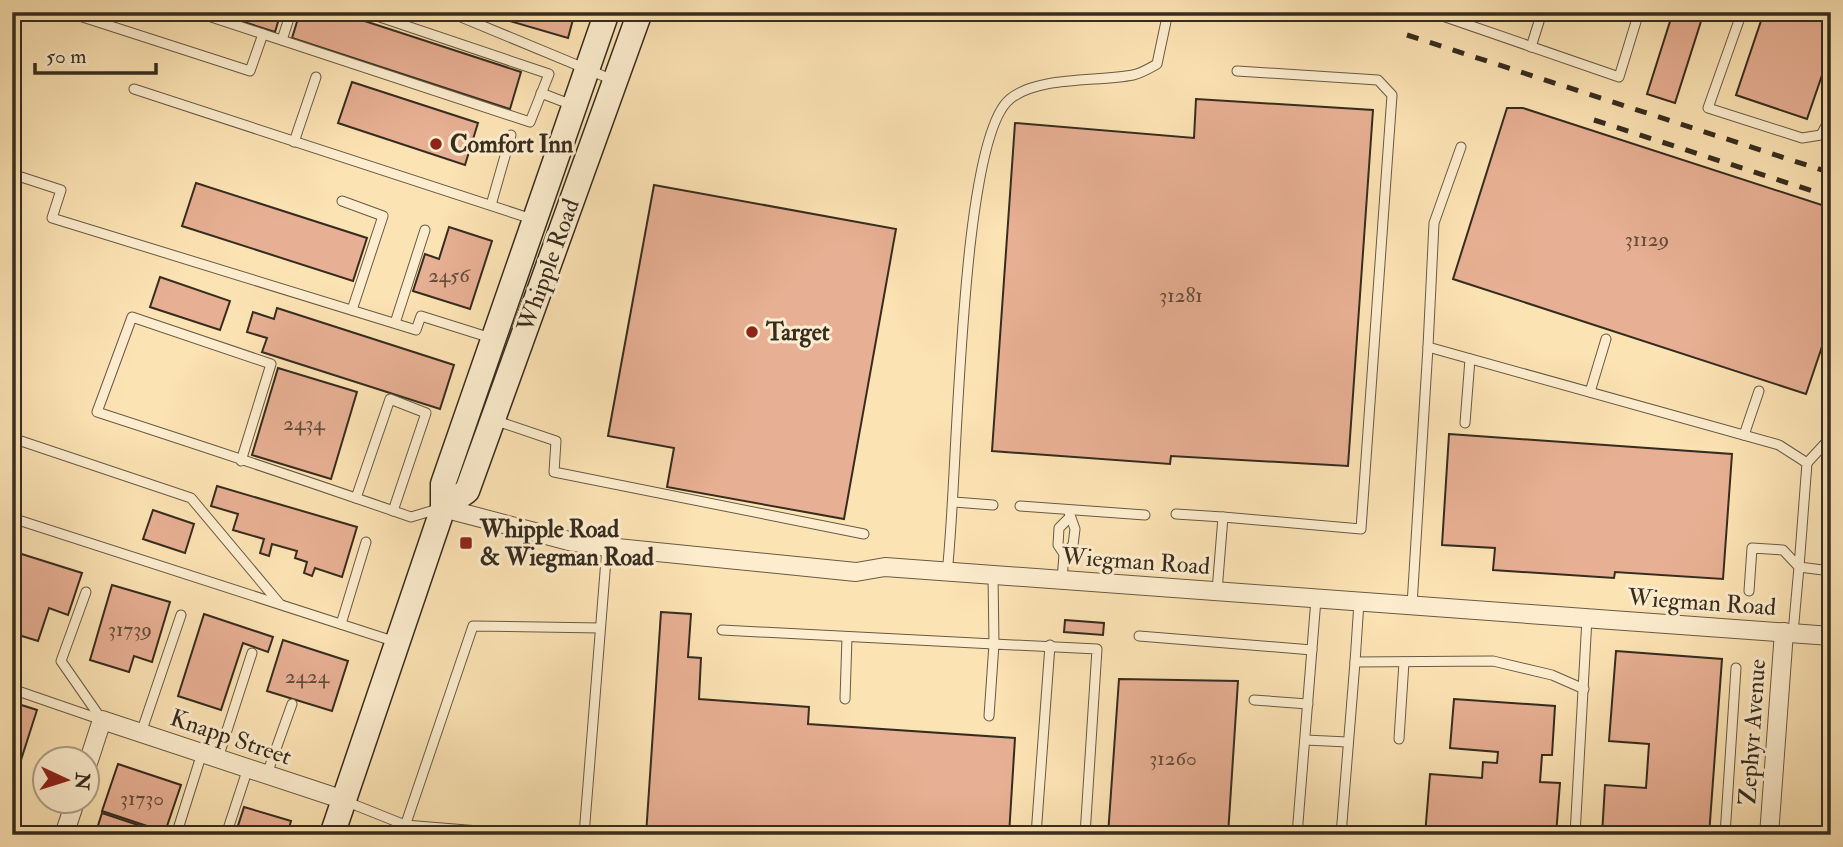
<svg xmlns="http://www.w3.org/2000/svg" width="1843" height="847" viewBox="0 0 1843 847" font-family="'IM FELL Double Pica',serif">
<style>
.building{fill:#e7af93;stroke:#362c1f;stroke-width:2}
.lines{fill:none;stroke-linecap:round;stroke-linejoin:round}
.service-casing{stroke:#685a44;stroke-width:11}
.minor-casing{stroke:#685a44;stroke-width:20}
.secondary-casing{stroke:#362c1f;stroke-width:27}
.service{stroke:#fdedce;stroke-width:9}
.minor{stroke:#fdedce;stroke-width:18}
.secondary{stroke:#fdedce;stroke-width:24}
.rail{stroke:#362c1f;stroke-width:5;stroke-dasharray:12 12;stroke-linecap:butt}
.poi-dot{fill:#8f2418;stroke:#fdedce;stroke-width:2.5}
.labels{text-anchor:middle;stroke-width:6;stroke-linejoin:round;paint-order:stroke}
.number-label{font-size:21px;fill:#624d3c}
.poi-label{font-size:24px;font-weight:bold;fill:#362c1f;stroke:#fdedce;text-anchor:start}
.street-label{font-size:24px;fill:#362c1f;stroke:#fdedce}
</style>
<rect width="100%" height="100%" fill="#fce3b4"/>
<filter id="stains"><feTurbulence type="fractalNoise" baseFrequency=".00286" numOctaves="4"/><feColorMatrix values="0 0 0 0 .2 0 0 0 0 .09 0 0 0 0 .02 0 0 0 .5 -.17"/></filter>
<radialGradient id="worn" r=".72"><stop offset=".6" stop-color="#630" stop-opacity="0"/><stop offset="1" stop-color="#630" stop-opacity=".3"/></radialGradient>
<g class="building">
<polygon points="213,12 281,12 275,32"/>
<polygon points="300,12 337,12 521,72 510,109 292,38"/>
<polygon points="479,12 575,12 568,38"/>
<polygon points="1673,12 1704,12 1675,103 1647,94"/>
<polygon points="1764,12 1831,12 1831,49 1807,119 1736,95"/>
<polygon points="352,82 478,123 465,165 338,123"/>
<polygon points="1196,99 1373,110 1348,466 1171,456 1170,464 992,451 1015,123 1194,138"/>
<polygon points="1507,108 1523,108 1831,208 1831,320 1806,394 1453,279"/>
<polygon points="196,183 367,238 353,281 182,226"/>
<polygon points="654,185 896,229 844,519 667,487 674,448 608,436"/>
<polygon points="449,227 492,241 470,309 413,291 425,254 439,259"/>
<polygon points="160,277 230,301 220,330 150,307"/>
<polygon points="277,308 454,365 440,409 262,352 267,338 247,332 253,312 274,319"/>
<polygon points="278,368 357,392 331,479 252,455"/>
<polygon points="1449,434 1732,454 1723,579 1615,572 1614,578 1493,570 1495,548 1442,545"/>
<polygon points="217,486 357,527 342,577 315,568 312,576 304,573 307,562 295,558 297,551 272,544 269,556 260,553 264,539 233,530 238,514 211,506"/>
<polygon points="153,510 194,524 185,553 143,539"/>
<polygon points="12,551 82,573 68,615 49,608 38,641 12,633"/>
<polygon points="112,585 170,602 152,662 134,656 129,672 90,660"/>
<polygon points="661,612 691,614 688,657 701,658 699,699 809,707 808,724 1015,738 1009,835 646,835"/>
<polygon points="204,614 273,637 268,652 243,643 221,710 178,696"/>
<polygon points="1065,620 1104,623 1103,635 1064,632"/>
<polygon points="283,640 348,661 332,711 267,691"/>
<polygon points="1616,651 1722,659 1709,835 1602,835 1605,785 1646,788 1649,744 1609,741"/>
<polygon points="1119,679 1238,681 1228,835 1108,835"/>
<polygon points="1454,699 1555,706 1552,755 1542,755 1540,782 1560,783 1556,835 1425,835 1430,774 1482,778 1483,762 1497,763 1498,752 1450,748"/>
<polygon points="12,702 37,710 12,788"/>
<polygon points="118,764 181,785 165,832 102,811"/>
<polygon points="244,807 291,821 287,835 235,835"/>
<polygon points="102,813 168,835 95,835"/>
</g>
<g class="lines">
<g class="service-casing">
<g id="service">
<polyline points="67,12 250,71 263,34 530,122 549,74 365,12"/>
<polyline points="196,12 263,34"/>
<polyline points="449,12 613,80"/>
<polyline points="1431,12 1619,77 1639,12"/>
<polyline points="1742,12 1708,108 1802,138 1821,135 1831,116"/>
<polyline points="282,40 291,12"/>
<polyline points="1531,47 1542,12"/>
<polyline points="134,89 532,219"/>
<polyline points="541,93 572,105"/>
<polyline points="294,142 316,77"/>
<polyline points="1461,147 1434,223 1428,347 1779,445 1807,463 1799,567 1783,550 1752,548 1749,591"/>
<polyline points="12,174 61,190 52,218 416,330 421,316 491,338"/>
<polyline points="342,201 383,216 352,310"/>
<polyline points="491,205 511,135"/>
<polyline points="395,323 425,230"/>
<polyline points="1590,392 1606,339"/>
<polyline points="494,420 556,441 554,472 864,534"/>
<polyline points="1465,423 1470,359"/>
<polyline points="1744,435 1759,391"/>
<polyline points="12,438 191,498 279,603"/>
<path d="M 241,461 L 271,364 L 132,317 L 97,412 C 202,446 307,481 411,517 L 438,509"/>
<polyline points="1807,463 1831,437"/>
<polyline points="356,498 390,399 426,413 393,511"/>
<polyline points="954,502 993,505"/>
<polyline points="1020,506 1145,515"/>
<polyline points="1176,514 1223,517"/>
<polyline points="12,518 396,642"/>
<polyline points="1064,554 1073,545 1075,529 1069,512"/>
<path d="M 947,572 C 958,491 958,140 1010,99 C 1038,76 1098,82 1133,75 C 1142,73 1150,68 1157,64 L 1168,12"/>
<polyline points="1062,580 1064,554 1058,545 1059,528 1069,518"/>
<polyline points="1217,591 1223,517 1361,529 1392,95 1378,80 1237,71"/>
<polyline points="86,592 61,661 102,720"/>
<polyline points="1359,602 1355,662 1493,661 1552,675 1584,689"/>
<polyline points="1412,605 1428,347"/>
<polyline points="341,624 366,542"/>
<polyline points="722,630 994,644 993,575"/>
<polyline points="1793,633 1799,567 1831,571"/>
<polyline points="1139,636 1312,650"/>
<polyline points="12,689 102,720"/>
<polyline points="845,699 847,637"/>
<polyline points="1254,700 1308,704"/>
<polyline points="989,716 994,644 1097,649 1085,835"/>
<polyline points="141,733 181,615"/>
<polyline points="1399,739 1404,662"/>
<polyline points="1305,740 1348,742"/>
<polyline points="218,758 252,653"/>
<polyline points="267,774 292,704"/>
<polyline points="345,801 405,825 527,835"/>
<polyline points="178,829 202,753"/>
<polyline points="226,835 248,768"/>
<polyline points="402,835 473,626 600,628"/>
<polyline points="584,835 607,547"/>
<polyline points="1036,835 1050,645"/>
<polyline points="1297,835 1316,599"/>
<polyline points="1341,835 1355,662"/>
<polyline points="1575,835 1587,618"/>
<polyline points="1725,835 1736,668"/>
</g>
</g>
<g class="minor-casing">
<g id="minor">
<polyline points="443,508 569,541 607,547 856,572 885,567 1831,636"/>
<polyline points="88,763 102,720 344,800"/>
<polyline points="64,835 75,802"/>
<polyline points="1769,835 1784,632"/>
</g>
</g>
<g class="secondary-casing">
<g id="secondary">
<polyline points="443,508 467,491 640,12"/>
<polyline points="332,835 443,508 443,484 607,12"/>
</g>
</g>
<use href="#service" class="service"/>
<use href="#minor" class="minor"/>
<use href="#secondary" class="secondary"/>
<g class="rail">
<polyline points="1407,35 1831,173"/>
<polyline points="1594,120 1831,197"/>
</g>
</g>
<g class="poi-dot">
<circle cx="436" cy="144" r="7"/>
<circle cx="752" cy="332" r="7"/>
<rect x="459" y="536" width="14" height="14" rx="3.5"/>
</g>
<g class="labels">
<g class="number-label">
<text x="1647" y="246">31129</text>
<text x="449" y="282">2456</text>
<text x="1181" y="302">31281</text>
<text x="304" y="430">2434</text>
<text x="130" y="636">31739</text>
<text x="307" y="683">2424</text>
<text x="1173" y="765">31260</text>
<text x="142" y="805">31730</text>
</g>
<g class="poi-label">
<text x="450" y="152">Comfort Inn</text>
<text x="766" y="340">Target</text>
<text x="480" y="537">Whipple Road<tspan x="480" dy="28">&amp; Wiegman Road</tspan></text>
</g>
<g class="street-label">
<text transform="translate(548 265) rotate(-70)" y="8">Whipple Road</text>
<text transform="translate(1136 561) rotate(4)" y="8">Wiegman Road</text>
<text transform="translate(1702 602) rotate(4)" y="8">Wiegman Road</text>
<text transform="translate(1752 732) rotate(-86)" y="8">Zephyr Avenue</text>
<text transform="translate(231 737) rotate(19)" y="8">Knapp Street</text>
</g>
</g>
<rect width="1843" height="847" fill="none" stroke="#fce3b4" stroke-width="42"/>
<rect x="14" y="14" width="1815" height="819" fill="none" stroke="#362c1f" stroke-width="3.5"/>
<rect x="21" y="21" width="1801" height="805" fill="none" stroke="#362c1f" stroke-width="2"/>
<g transform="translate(66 780) rotate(94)"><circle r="33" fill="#fdedce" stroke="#ada088" stroke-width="2"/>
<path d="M0-5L12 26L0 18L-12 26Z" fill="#8f2418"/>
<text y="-10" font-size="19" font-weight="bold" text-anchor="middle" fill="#362c1f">N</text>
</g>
<path d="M35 63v10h121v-10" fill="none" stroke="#362c1f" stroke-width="3.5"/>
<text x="46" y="63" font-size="21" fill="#362c1f" stroke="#fdedce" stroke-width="5" paint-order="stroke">50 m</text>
<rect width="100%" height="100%" filter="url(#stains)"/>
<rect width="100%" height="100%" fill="url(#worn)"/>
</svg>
